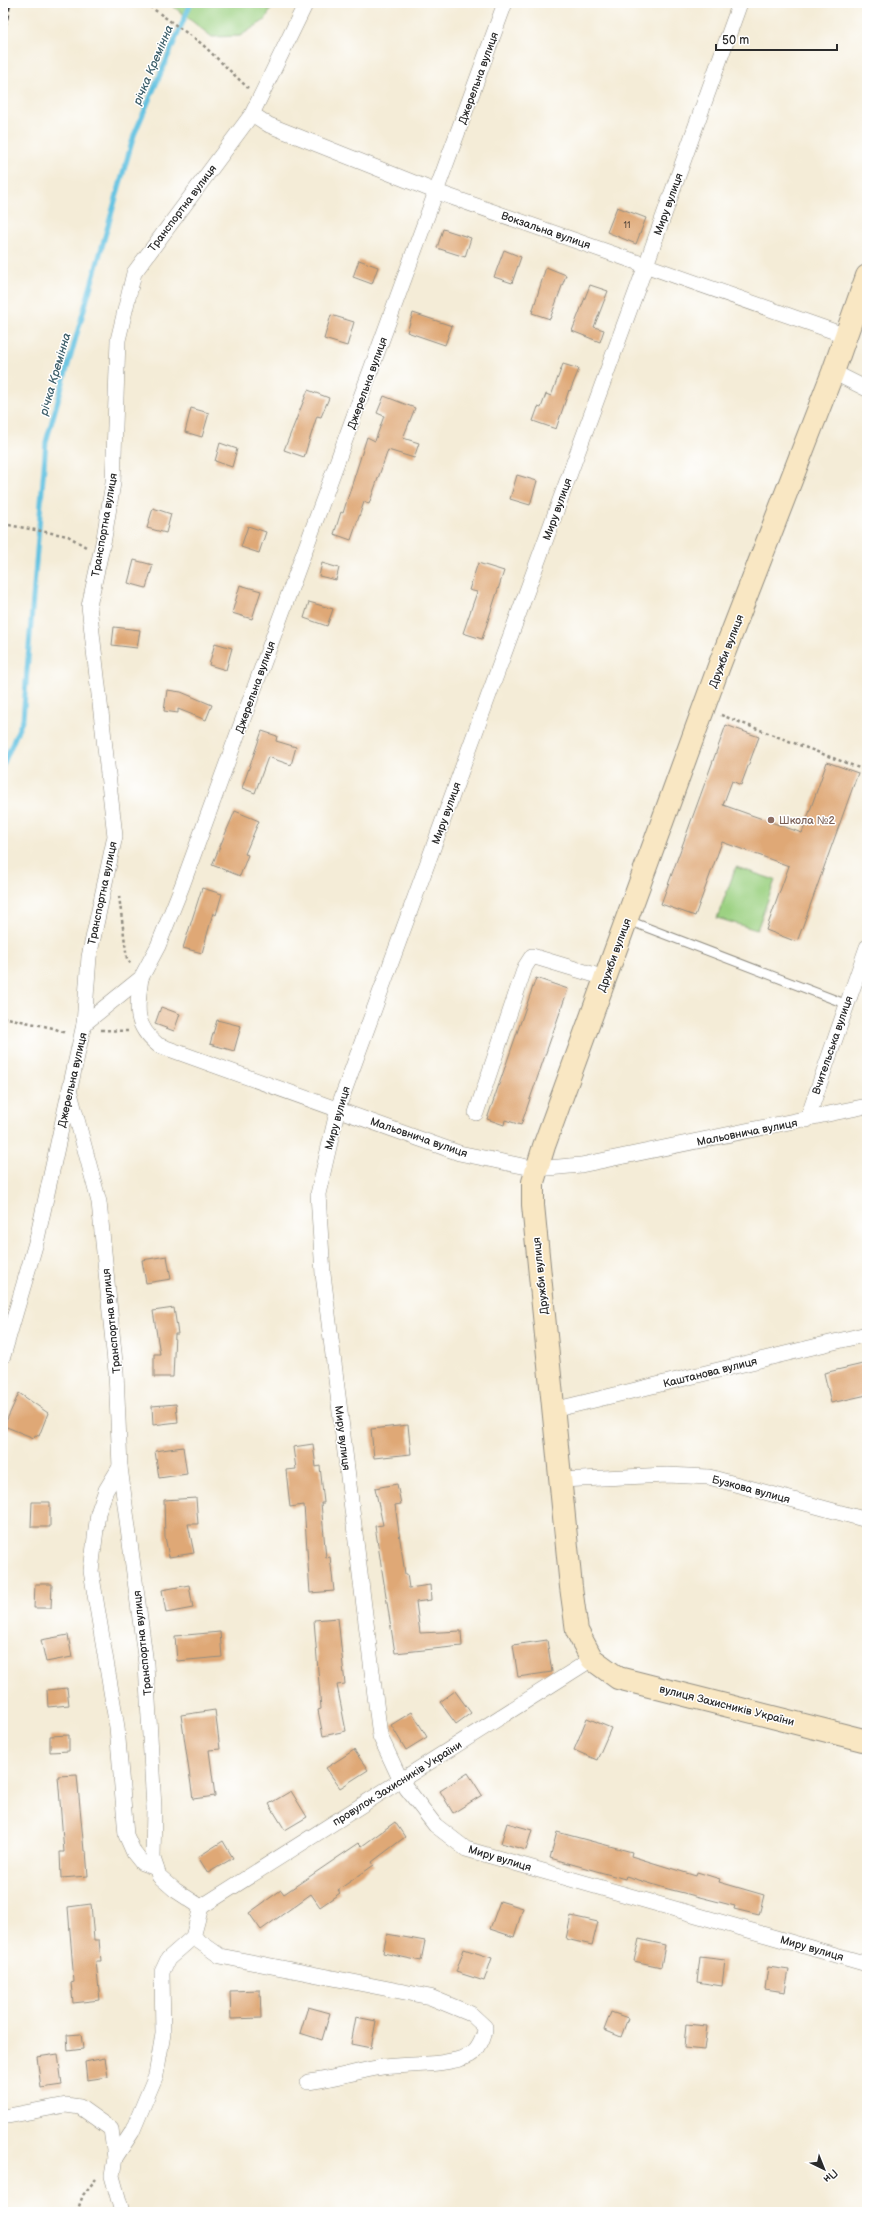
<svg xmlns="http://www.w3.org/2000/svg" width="870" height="2215" viewBox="0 0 870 2215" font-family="'Balsamiq Sans',sans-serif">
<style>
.green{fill:#9cd182;stroke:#647e56}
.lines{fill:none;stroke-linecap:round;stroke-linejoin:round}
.stream{stroke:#63c2e1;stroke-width:5}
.building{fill:#dfa876}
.lane-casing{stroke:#908c81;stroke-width:10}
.street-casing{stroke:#908c81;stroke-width:16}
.secondary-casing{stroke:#908c81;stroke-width:24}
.path{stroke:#908c81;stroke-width:2.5;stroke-dasharray:3 3;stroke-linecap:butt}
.lane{stroke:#fff;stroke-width:8}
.street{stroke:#fff;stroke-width:15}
.secondary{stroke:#f9e7c3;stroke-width:22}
.rail{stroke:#2b2b2b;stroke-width:3;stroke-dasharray:6 3;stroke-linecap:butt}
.education-dot{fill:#8d6e63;stroke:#fff;stroke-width:1.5}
.labels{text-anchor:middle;stroke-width:3;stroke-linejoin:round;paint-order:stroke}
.number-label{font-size:9px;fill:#584a3e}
.street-label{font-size:11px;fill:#2b2b2b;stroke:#fff}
.education-label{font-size:11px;fill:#785e54;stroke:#fff;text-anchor:start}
.water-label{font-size:12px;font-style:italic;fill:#3f606b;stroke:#fff}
</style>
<rect width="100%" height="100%" fill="#fff"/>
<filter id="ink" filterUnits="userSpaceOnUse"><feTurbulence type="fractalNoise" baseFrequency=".025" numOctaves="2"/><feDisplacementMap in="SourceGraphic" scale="8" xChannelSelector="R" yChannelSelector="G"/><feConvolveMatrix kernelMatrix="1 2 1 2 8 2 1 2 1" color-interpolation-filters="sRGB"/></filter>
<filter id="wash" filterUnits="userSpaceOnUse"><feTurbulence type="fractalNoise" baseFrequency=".012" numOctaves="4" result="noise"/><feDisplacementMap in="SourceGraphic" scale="16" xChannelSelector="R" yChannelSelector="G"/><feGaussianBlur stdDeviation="0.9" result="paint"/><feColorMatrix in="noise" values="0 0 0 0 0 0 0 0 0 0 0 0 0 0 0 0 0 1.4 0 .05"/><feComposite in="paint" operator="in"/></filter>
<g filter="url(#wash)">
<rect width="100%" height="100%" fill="#f4ecd7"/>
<g class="green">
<polygon points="169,3 274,3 265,20 240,36 212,37"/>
<polygon points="736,867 775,880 757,930 717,918"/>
</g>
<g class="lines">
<polyline class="stream" points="3,765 23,719 46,442 134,135 191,3"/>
</g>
<g id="blocks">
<g class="building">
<polygon points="617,207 646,218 636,244 607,232"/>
<polygon points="443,229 471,238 465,257 437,248"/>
<polygon points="504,250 521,257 512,283 494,277"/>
<polygon points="359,260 378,267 372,284 353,277"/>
<polygon points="546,267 566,275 550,319 532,313"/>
<polygon points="590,285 608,291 594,327 604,330 600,342 572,331"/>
<polygon points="413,313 452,326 445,345 407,332"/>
<polygon points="331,315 354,322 347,346 324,339"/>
<polygon points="563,364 579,369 570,391 569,390 556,429 533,421 538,407 541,408 546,394 551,396"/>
<polygon points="308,390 329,398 321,417 317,416 304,457 284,450"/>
<polygon points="384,396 415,408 403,438 419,443 414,458 388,450 369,504 364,502 351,540 334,534 341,512 343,513 367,437 375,441 384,416 377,413"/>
<polygon points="191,408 209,413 202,437 185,432"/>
<polygon points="220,443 237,449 232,467 215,461"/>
<polygon points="517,475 537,481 530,505 510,499"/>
<polygon points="153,508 171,514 166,533 147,528"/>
<polygon points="248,526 266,532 259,553 241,547"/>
<polygon points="134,560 153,565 146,588 128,583"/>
<polygon points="322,563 339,568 336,580 319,576"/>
<polygon points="478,563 504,571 482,639 463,633 477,592 469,590"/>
<polygon points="240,585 261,591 252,619 232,613"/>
<polygon points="309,602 333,609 327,626 304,618"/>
<polygon points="114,627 140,630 137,648 112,645"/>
<polygon points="215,643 232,648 226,670 209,665"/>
<polygon points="167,690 181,692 212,705 206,720 178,709 178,713 164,711"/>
<polygon points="726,725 759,737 741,785 732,781 723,805 802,833 827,762 858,773 797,942 766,930 789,866 722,842 695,916 661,904"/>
<polygon points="262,731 277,736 276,741 296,747 291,765 268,757 255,793 242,788"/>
<polygon points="235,811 259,821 245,854 248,855 240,876 212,865"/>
<polygon points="202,888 222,894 216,915 213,913 202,953 183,948"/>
<polygon points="536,978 568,989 521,1125 505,1120 504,1125 487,1119"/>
<polygon points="161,1007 180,1014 174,1031 155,1024"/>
<polygon points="217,1020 241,1026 234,1051 210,1044"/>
<polygon points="167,1256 171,1279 146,1283 142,1260"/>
<polygon points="174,1308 178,1334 175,1334 173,1377 154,1377 154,1354 160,1354 153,1311"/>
<polygon points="867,1363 867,1395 831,1403 824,1373"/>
<polygon points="19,1393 48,1413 39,1436 35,1435 34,1438 4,1426"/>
<polygon points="176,1404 178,1422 153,1425 152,1406"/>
<polygon points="408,1425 411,1454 374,1458 371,1429"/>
<polygon points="313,1444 316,1467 320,1466 324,1503 321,1503 326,1558 330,1557 334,1591 310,1593 304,1505 290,1507 286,1470 296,1469 293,1447"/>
<polygon points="183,1447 187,1474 159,1478 155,1451"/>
<polygon points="397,1484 401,1504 395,1505 405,1574 407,1574 409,1588 430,1585 431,1600 416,1602 420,1633 461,1631 462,1646 395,1653 375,1526 383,1525 375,1488"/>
<polygon points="196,1498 198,1524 188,1524 194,1553 169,1557 165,1537 164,1500"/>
<polygon points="32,1502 50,1502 50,1527 31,1527"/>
<polygon points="35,1584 52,1584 51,1608 34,1608"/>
<polygon points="189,1585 193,1608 166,1613 162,1590"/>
<polygon points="338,1618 345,1684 337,1685 346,1731 323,1736 318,1710 321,1709 314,1620"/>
<polygon points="220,1632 222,1657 177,1661 175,1636"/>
<polygon points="68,1635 72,1657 46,1662 41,1640"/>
<polygon points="547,1640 552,1672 518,1677 513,1645"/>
<polygon points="67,1688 69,1705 48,1707 47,1690"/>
<polygon points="455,1691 471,1713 456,1724 440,1702"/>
<polygon points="215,1710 220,1749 209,1750 215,1796 193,1799 181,1715"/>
<polygon points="412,1712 427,1737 406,1750 391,1725"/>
<polygon points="587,1718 611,1728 597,1760 574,1750"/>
<polygon points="69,1735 69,1751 50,1752 50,1736"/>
<polygon points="354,1750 368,1770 340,1788 326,1768"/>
<polygon points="468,1773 482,1795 453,1813 440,1791"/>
<polygon points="77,1775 84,1851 86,1851 88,1876 61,1878 60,1852 64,1852 58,1776"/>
<polygon points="291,1791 307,1817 285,1830 269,1804"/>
<polygon points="395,1822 405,1837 372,1862 374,1865 338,1890 340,1893 320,1907 311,1894 261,1930 249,1913 281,1890 284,1894 359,1843 362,1846"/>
<polygon points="507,1823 532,1830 526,1850 501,1843"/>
<polygon points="557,1832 632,1852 631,1856 696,1876 697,1872 720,1879 719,1882 764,1895 759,1915 734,1909 735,1906 668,1889 626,1876 625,1879 550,1858"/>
<polygon points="223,1841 233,1858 208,1873 198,1857"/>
<polygon points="500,1901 523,1908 514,1937 490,1929"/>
<polygon points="91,1904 94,1940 99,1940 101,1961 96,1961 100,2000 73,2003 71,1983 74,1982 68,1907"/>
<polygon points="571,1916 598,1922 592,1945 566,1939"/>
<polygon points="387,1934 425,1941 421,1961 383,1953"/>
<polygon points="639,1939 665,1945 661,1967 634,1961"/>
<polygon points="464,1949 492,1958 484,1981 456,1972"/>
<polygon points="700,1957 725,1960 722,1986 697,1982"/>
<polygon points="768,1967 789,1970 785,1992 765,1989"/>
<polygon points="260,1990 261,2018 231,2019 230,1991"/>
<polygon points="308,2007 330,2013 322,2040 300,2033"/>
<polygon points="611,2012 628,2018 621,2037 604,2030"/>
<polygon points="356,2017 376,2021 371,2048 351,2044"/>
<polygon points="686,2024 707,2026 704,2050 684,2048"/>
<polygon points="81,2034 83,2049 68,2051 67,2035"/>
<polygon points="58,2054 62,2085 41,2088 37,2057"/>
<polygon points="105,2058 108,2077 87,2080 85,2062"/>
</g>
</g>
</g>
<g filter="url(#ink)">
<use href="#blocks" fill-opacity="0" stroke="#908c81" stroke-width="1"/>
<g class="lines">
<g class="lane-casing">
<polyline id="lane" points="627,920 846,1004"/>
</g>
<g class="street-casing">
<g id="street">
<polyline points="740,3 646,265 338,1108 318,1194 323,1274 380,1736 401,1781 435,1825 466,1849 867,1964"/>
<polyline points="252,114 269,125 437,192 844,335"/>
<polyline points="833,372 867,389"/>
<path d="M 141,978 C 137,1007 133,1025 158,1045 L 459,1153 L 537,1169 L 581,1165 L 867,1106"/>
<polyline points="84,1024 141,978 158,946 182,886 505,3"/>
<polyline points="70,1093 99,1202 116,1372 120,1467 146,1664 154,1808 153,1858 159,1876 175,1890 201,1907"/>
<polyline points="476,1113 525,967 532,956 605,978"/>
<polyline points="807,1120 867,947"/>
<polyline points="3,1356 37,1239 84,1024 89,957 115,836 89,606 104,538 113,483 118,340 134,273 252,114 306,3"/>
<polyline points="553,1410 867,1334"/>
<polyline points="120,1467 106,1490 98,1513 91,1571 117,1727 126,1835 134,1853 142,1863 156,1868"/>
<polyline points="560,1480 667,1475 709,1477 867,1520"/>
<polyline points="201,1907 592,1659"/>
<path d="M 193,1937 L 220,1956 L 430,1997 L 471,2014 L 485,2027 C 485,2036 478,2051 470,2055 C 449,2066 407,2064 382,2067 C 357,2071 333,2079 308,2082"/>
<polyline points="3,2117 66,2105 80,2107 111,2129 115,2158 112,2176 122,2212"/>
<polyline points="115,2158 132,2132 156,2075 163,2034 162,1972 168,1959 193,1937 201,1907"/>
</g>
</g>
<g class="secondary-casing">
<polyline id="secondary" points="867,276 833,372 719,666 544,1146 533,1182 533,1205 571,1587 577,1631 592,1659 618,1678 867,1741"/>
</g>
<g class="path">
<polyline points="145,3 202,44 248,88"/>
<polyline points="3,524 68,536 86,547"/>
<polyline points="721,715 867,771"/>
<polyline points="119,896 127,959 132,965"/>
<polyline points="3,1017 53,1028 66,1033"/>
<polyline points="101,1030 128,1031"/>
<polyline points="77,2212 83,2195 96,2179"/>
</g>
<use href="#lane" class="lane"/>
<use href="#street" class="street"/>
<use href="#secondary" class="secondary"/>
<polyline class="rail" points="3,37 10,3"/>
</g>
</g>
<circle class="education-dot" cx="771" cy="820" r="4"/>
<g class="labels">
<g class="number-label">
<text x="627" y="228">11</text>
</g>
<g class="street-label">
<text transform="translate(478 78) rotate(-70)" y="4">Джерельна вулиця</text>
<text transform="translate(668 204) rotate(-70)" y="4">Миру вулиця</text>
<text transform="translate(182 208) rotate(-53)" y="4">Транспортна вулиця</text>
<text transform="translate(546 230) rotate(19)" y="4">Вокзальна вулиця</text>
<text transform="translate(367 383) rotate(-70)" y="4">Джерельна вулиця</text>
<text transform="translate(557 509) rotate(-70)" y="4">Миру вулиця</text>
<text transform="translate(104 525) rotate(-80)" y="4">Транспортна вулиця</text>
<text transform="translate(726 651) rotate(-69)" y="4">Дружби вулиця</text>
<text transform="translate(255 687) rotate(-70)" y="4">Джерельна вулиця</text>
<text transform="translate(446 813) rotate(-70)" y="4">Миру вулиця</text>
<text transform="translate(102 893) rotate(-78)" y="4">Транспортна вулиця</text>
<text transform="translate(614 955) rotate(-70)" y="4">Дружби вулиця</text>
<text transform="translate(832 1045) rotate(-71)" y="4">Вчительська вулиця</text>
<text transform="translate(72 1080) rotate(-77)" y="4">Джерельна вулиця</text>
<text transform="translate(337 1118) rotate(-74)" y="4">Миру вулиця</text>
<text transform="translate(747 1132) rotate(-11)" y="4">Мальовнича вулиця</text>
<text transform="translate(419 1137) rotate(19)" y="4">Мальовнича вулиця</text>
<text transform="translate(540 1276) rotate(-96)" y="4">Дружби вулиця</text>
<text transform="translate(111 1321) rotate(-96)" y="4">Транспортна вулиця</text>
<text transform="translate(710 1372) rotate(-14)" y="4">Каштанова вулиця</text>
<text transform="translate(343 1438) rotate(83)" y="4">Миру вулиця</text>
<text transform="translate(751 1489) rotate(15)" y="4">Бузкова вулиця</text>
<text transform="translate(142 1643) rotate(-96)" y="4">Транспортна вулиця</text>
<text transform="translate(727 1705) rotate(14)" y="4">вулиця Захисників України</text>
<text transform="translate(397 1783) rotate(-32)" y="4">провулок Захисників України</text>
<text transform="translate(500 1858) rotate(17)" y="4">Миру вулиця</text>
<text transform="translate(812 1948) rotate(16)" y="4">Миру вулиця</text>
</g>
<g class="education-label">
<text x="779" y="824">Школа №2</text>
</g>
<g class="water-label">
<text transform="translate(153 65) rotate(-67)" y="4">річка Кремінна</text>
<text transform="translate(55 374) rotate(-74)" y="4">річка Кремінна</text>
</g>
</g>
<rect width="870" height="2215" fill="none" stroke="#fff" stroke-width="16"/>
<g transform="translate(824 2169) rotate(137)" stroke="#ffffff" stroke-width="3" paint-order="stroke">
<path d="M0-3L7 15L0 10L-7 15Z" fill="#2b2b2b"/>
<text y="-6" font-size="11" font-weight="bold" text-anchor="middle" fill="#2b2b2b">Пн</text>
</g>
<path d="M716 44v6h121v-6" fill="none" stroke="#2b2b2b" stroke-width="2"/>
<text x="722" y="44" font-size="12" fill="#2b2b2b" stroke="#ffffff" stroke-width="3" paint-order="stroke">50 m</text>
</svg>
